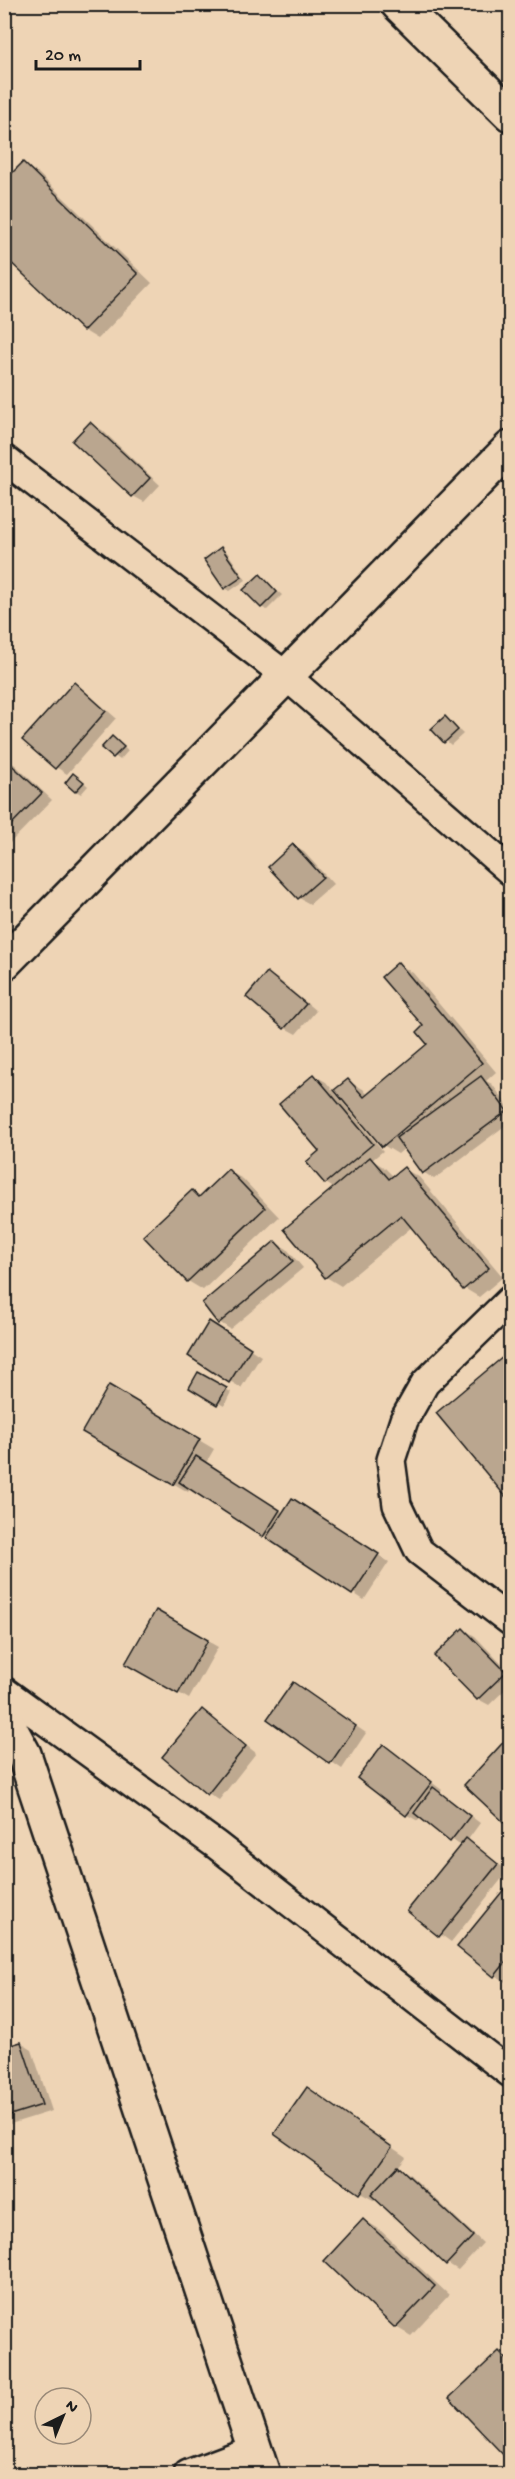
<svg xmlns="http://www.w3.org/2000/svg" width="515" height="2479" viewBox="0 0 515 2479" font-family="'Gochi Hand',sans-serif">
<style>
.shadow{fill:#0003}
.building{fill:#baa68f;stroke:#1c1c1c;stroke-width:1.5}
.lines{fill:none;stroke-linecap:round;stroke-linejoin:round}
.street-casing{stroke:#1c1c1c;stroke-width:32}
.secondary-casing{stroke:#1c1c1c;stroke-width:38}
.street{stroke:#eed4b5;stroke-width:27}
.secondary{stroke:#eed4b5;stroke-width:33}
</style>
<rect width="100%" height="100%" fill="#eed4b5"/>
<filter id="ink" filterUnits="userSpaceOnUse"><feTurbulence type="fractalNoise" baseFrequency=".0167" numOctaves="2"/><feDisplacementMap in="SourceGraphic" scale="12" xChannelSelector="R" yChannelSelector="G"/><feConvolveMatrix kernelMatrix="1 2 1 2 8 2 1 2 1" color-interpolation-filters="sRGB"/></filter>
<g filter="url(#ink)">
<g class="shadow">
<polygon points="23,164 38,173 152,283 98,339 83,330"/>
<polygon points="91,424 102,430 160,485 144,502 133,496"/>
<polygon points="222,549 227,552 246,580 230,591 225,588"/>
<polygon points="260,576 282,595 267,610 261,607"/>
<polygon points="4,615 11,621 4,628"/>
<polygon points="74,684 85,691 116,718 67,774 56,767"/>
<polygon points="445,717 463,734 451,745 433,729"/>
<polygon points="112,738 128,751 120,760 104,748"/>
<polygon points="4,759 14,764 52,800 4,849"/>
<polygon points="79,778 88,786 81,794 76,791"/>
<polygon points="293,846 304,852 333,884 310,904 299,898"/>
<polygon points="398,964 413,973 496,1072 486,1081 492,1084 510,1109 510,1122 434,1179 423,1172 405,1148 398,1154 383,1145 348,1081 363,1089 368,1095 429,1044 425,1026"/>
<polygon points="268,973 279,980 316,1011 296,1034 285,1028 248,996"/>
<polygon points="315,1076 326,1082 383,1151 372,1160 385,1168 394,1177 404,1169 419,1177 503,1277 479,1297 464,1288 413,1226 341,1286 326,1277 335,1189 326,1183"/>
<polygon points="228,1171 243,1179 279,1217 203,1290 188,1281 145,1236 192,1191 201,1197"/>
<polygon points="275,1242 287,1249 303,1268 230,1329 219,1322"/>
<polygon points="221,1330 261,1356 241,1388 230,1381"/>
<polygon points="510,1353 510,1500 438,1413"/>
<polygon points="199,1374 231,1392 224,1406 191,1388"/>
<polygon points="110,1387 214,1449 206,1463 284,1513 303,1506 389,1562 364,1600 191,1488 188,1492 84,1431"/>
<polygon points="157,1612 218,1647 189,1699 127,1663"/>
<polygon points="464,1630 475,1636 510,1673 510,1685 489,1705 478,1699 436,1656"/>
<polygon points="304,1690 366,1733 342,1769 269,1719"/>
<polygon points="202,1711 256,1753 219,1800 208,1793"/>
<polygon points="510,1738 510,1826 466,1785"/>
<polygon points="383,1746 442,1790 440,1793 480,1823 467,1841 508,1871 451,1942 409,1911 461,1846 421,1817 418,1821 407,1815 359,1778"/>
<polygon points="510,1884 510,1976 505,1982 459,1947"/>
<polygon points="21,2043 32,2050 52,2111 4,2126 4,2048"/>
<polygon points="307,2089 406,2157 398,2167 409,2174 483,2243 458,2270 447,2263 377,2198 375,2201 360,2193"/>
<polygon points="364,2220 379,2229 449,2295 411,2336 396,2327 326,2261"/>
<polygon points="499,2353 510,2359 510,2460 451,2398"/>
</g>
<g class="building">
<polygon points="23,162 138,274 83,331 4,256 4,181"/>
<polygon points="90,422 150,478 132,497 72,441"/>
<polygon points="221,547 242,577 224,589 204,560"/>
<polygon points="260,574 277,592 261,608 243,590"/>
<polygon points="74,682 106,711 55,769 22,740"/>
<polygon points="445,716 458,730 444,743 431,729"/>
<polygon points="112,736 124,747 113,758 101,748"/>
<polygon points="4,758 42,793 4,832"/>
<polygon points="73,773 84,782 75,792 65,783"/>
<polygon points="293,844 323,877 298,899 268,867"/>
<polygon points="398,962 482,1063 382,1147 334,1090 348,1079 364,1097 427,1044 417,1032 423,1026 381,977"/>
<polygon points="267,972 306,1004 284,1029 246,997"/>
<polygon points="314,1074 373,1144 325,1184 306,1162 319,1151 279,1104"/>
<polygon points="481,1076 507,1111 422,1174 396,1138"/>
<polygon points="370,1157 389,1179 404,1167 489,1268 463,1290 401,1215 325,1278 284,1229"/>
<polygon points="228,1169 265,1208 187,1282 143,1236 192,1190 199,1197"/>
<polygon points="275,1241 293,1261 218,1324 202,1303"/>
<polygon points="209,1321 251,1348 229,1383 188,1356"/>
<polygon points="510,1351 510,1502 436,1413"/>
<polygon points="198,1372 227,1388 217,1405 189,1388"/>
<polygon points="109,1385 200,1439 173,1485 82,1432"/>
<polygon points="196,1456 280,1510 263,1537 179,1482"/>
<polygon points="292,1498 379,1554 352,1595 266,1538"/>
<polygon points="156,1610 208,1640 178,1694 125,1664"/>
<polygon points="463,1628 506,1672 477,1700 434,1656"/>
<polygon points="293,1682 356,1726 330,1764 267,1719"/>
<polygon points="202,1709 246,1746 207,1795 162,1757"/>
<polygon points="510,1735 510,1828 464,1785"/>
<polygon points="383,1744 432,1782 406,1816 357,1778"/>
<polygon points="433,1787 470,1816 450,1842 414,1813"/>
<polygon points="466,1838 498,1864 439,1937 407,1911"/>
<polygon points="510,1882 510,1957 494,1977 457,1947"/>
<polygon points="21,2042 42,2105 4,2117 4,2047"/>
<polygon points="307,2087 392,2147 359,2194 274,2134"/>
<polygon points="398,2166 473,2236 446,2265 371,2195"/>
<polygon points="363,2219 435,2286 395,2328 324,2261"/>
<polygon points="499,2351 510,2363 510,2462 449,2398"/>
</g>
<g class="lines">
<g class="street-casing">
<g id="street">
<polyline points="4,459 285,675 510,871"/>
<polyline points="510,1300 425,1383 404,1420 391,1460 397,1505 419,1551 510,1621"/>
<polyline points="4,1691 215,1844 510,2073"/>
<polyline points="188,2474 254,2449"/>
</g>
</g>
<g class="secondary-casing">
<g id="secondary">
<polyline points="398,4 510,114"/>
<polyline points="4,963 510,448"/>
<polyline points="4,1717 24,1754 263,2474"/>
</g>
</g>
<use href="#street" class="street"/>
<use href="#secondary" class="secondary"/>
</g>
</g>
<rect width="515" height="2479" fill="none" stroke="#eed4b5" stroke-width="24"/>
<rect x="12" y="12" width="491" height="2455" fill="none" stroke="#1c1c1c" stroke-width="2" filter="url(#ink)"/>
<g transform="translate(63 2416) rotate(43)"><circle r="28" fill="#eed4b5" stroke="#9a8a78" stroke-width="1.5"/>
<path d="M0-4.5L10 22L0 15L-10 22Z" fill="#1c1c1c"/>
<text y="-9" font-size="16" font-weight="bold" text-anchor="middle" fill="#1c1c1c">N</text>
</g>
<path d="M36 60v9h104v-9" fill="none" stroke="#1c1c1c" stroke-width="3"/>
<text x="45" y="60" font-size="18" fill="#1c1c1c" stroke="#eed4b5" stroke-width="4.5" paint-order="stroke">20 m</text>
</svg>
